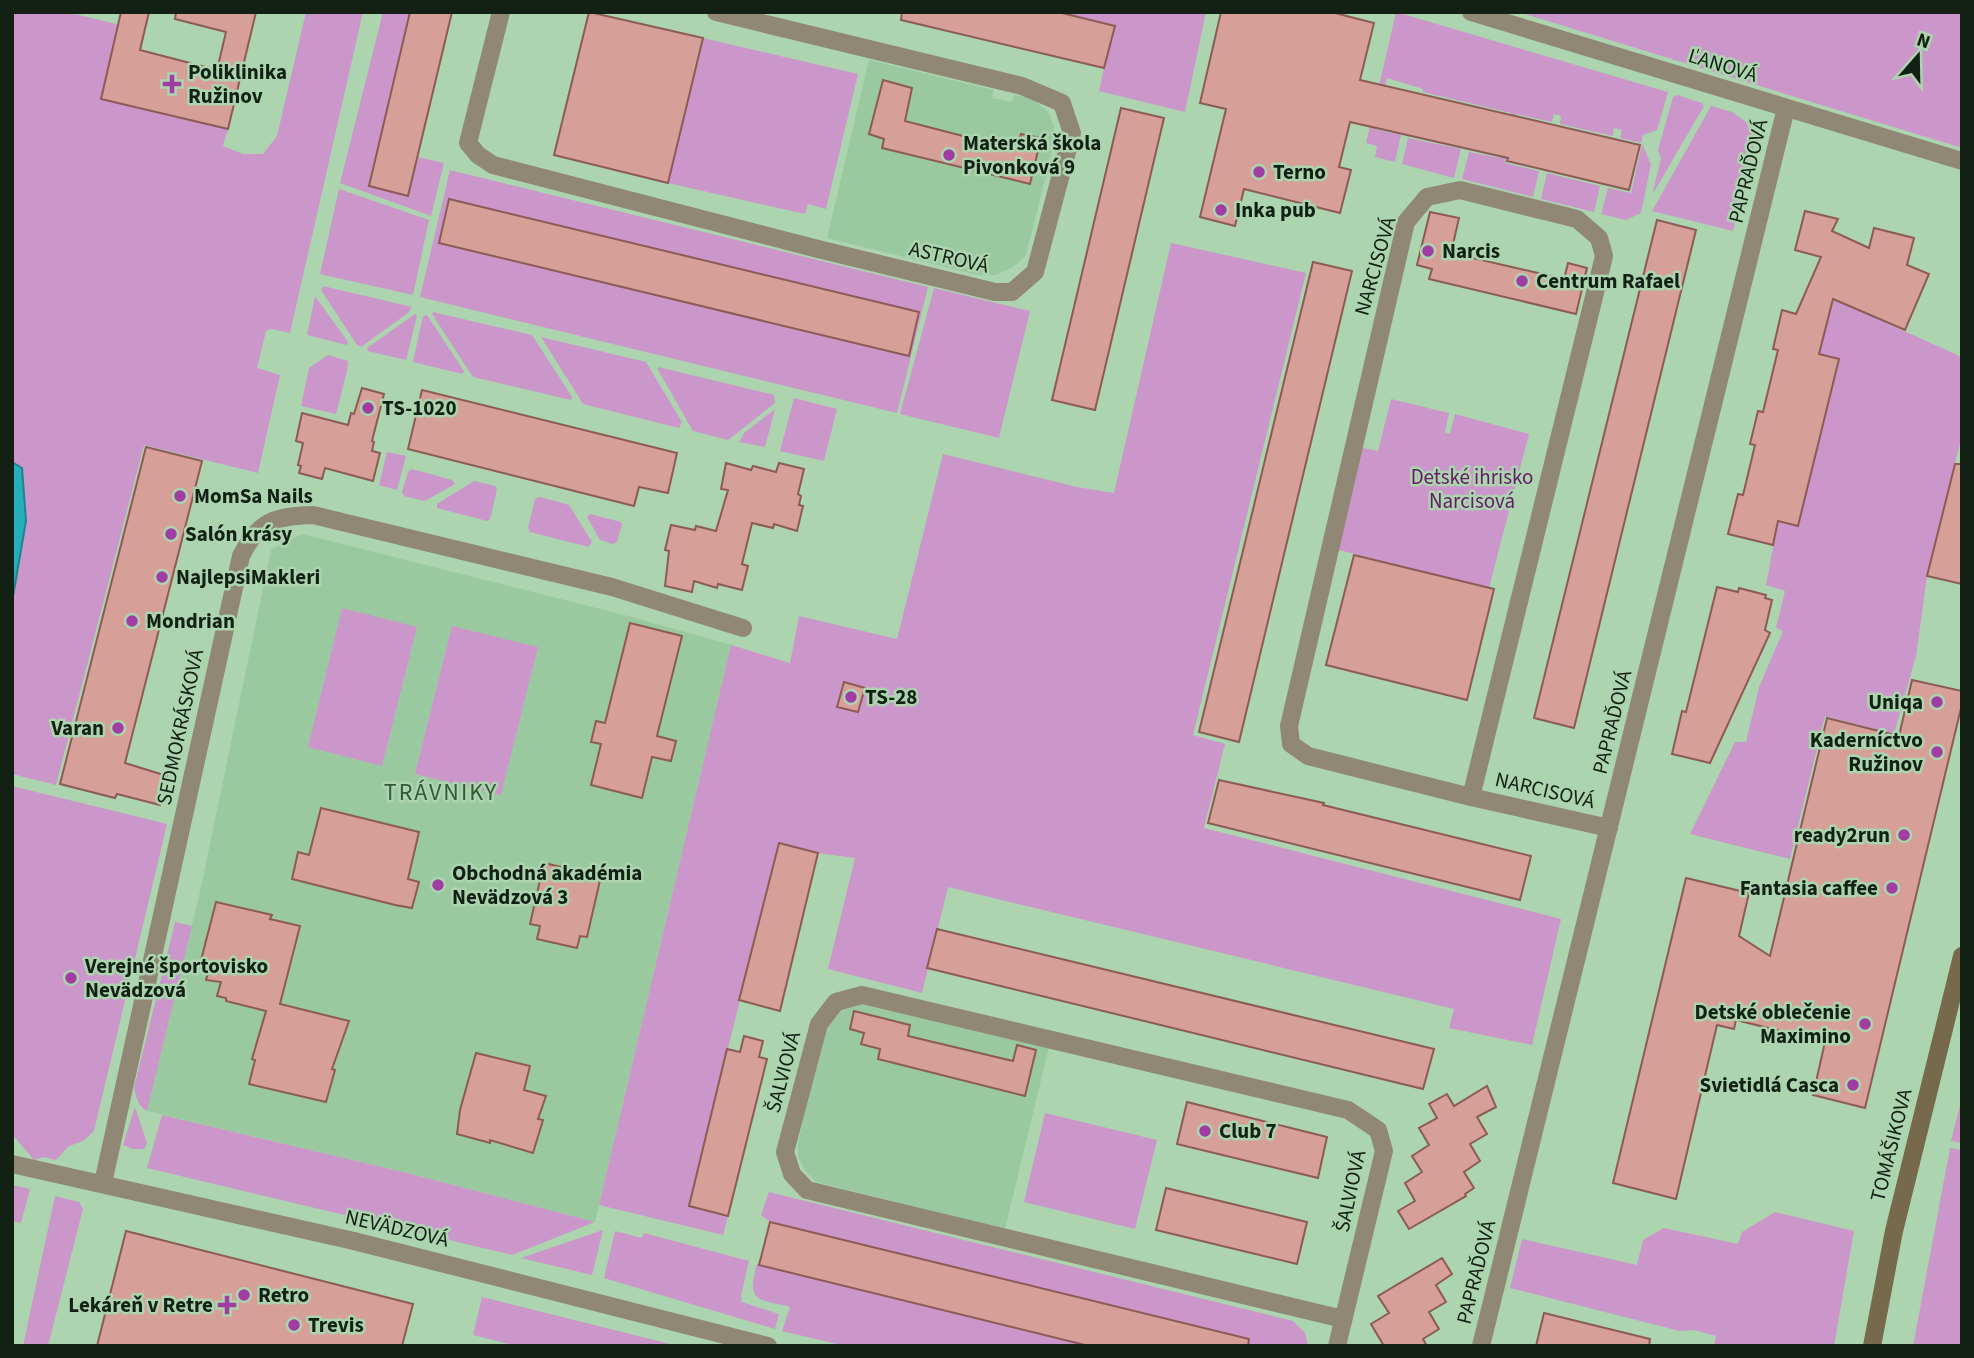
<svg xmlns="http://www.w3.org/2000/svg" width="1974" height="1358" viewBox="0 0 1974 1358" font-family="'Source Sans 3',sans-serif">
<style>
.built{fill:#9bc99f}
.green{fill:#cb97ca}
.water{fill:#26aebe;stroke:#20848b;stroke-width:2}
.building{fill:#d69f98;stroke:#8c5b55;stroke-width:2}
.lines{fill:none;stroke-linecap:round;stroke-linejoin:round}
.street{stroke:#908874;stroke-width:18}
.secondary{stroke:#76694c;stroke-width:18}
.poi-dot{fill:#a03ca2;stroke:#acd4af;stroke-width:2.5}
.labels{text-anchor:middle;stroke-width:5;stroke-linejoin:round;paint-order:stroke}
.street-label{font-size:21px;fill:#122113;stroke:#acd4af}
.poi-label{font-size:21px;font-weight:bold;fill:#122113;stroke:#acd4af;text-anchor:start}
.park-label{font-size:21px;fill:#641a66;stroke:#acd4af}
.quarter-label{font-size:24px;letter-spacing:2px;fill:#355839;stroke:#acd4af}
</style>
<rect width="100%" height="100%" fill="#acd4af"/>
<g class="built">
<polygon points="869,60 994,90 992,98 1012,102 1014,95 1033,99 1048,112 1054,127 1055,140 1026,255 1013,267 996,275 978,275 827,238"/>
<polygon points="302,534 632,617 731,645 595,1222 407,1173 147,1111 200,892 271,550"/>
<polygon points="854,1003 1049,1047 1005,1229 816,1182 805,1171 798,1157 798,1143 821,1034 832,1015"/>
</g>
<g class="green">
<polygon points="12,12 67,12 120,25 101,99 228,129 223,146 243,154 263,154 277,136 306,12 363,12 290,333 272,329 266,331 257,368 280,375 258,473 144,445 56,785 12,774 12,602 26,521 22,468 12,462"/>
<polygon points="383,12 410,12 369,186 408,196 418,157 444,163 431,216 340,183"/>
<polygon points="1059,12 1206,12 1185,112 1099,91 1104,68"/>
<polygon points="1396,12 1668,92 1657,130 1643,135 1641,143 1620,138 1622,130 1614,128 1613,136 1560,124 1561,116 1554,114 1552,122 1516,114 1505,163 1539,171 1533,197 1462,179 1469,152 1501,158 1511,113 1423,92 1423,89 1387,78 1374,129 1401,135 1395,162 1375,157 1377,146 1366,143"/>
<polygon points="1518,12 1962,12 1962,148"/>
<polygon points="703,38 858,74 826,209 808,204 805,214 668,183"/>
<polygon points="1677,95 1702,103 1704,106 1654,192 1653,192 1661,158 1658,150 1673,97"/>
<polygon points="1711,106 1732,112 1746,122 1755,141 1733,231 1652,211"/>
<polygon points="1408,138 1461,149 1454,178 1402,164"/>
<polygon points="1642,144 1651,164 1641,213 1626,220 1601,214 1608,188 1631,193"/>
<polygon points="450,170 928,287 897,413 420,297"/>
<polygon points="1547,173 1600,186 1594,212 1541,199"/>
<polygon points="339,189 429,220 413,295 320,274"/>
<polygon points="1171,243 1306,273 1193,735 1225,744 1204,828 1561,919 1532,1045 1449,1028 1454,1009 948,887 922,993 828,969 855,858 818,853 779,844 689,1205 728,1216 723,1235 599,1205 731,645 790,663 799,616 897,639 943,454 1077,487 1114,493"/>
<polygon points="323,286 412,307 408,313 361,347 357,345 321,290"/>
<polygon points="934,288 1030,311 999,438 900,414"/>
<polygon points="1808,288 1962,357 1962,435 1927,576 1916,656 1894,734 1825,716 1790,859 1690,834 1735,742 1746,742 1759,687 1783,631 1776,628 1785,591 1766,585 1778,521 1798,525 1839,360 1819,354 1827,321"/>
<polygon points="315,296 348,342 347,345 307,335"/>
<polygon points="433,312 532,335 572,397 571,400 473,377 432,314"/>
<polygon points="415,314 417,316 406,360 368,351 367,348"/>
<polygon points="427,315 464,371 462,374 413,362 423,316"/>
<polygon points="541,337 646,362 682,422 679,428 583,404"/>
<polygon points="328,355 348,361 347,371 336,414 301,406 309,368"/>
<polygon points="658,367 774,395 775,403 728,440 693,431 658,370"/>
<polygon points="794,398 837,409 824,461 780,451"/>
<polygon points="1391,399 1449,413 1445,432 1450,434 1455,414 1529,434 1489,588 1335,549 1358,447 1378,451"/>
<polygon points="775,409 765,447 739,442 744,433"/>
<polygon points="387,452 406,456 397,490 379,485"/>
<polygon points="412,469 452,480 455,484 425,501 404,496 402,492 408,472"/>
<polygon points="474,481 495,486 497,490 490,519 487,521 437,508 437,504"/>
<polygon points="540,497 569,505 592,542 589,547 530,532 528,528 535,499"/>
<polygon points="590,514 621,522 622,524 617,542 613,544 600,540 587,517"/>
<polygon points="342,608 417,627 382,766 308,747"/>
<polygon points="452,626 538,647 501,795 415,774"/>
<polygon points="12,786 167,824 94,1131 83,1141 69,1146 56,1160 43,1157 34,1160 12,1134"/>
<path d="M 175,922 L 192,926 L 147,1111 C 138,1106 136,1098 134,1088 Z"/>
<polygon points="1962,1097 1962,1143 1951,1141"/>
<polygon points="135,1107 147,1143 144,1149 133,1149 123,1145"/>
<polygon points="1045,1113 1157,1140 1135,1229 1024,1202"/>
<polygon points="162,1115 407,1173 595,1222 512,1255 147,1168"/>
<polygon points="1950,1148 1962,1150 1962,1346 1913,1346"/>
<polygon points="12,1185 30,1189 21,1223 12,1221"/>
<polygon points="769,1192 1293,1321 1305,1333 1308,1346 1236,1346 1238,1336 770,1222 761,1215"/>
<polygon points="55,1196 79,1202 83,1209 48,1346 23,1346"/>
<polygon points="1775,1212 1854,1231 1834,1346 1714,1346 1716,1336 1694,1330 1680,1331 1510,1288 1522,1239 1637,1265 1643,1240 1664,1228 1738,1244 1742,1232"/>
<polygon points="603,1230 592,1275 521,1258"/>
<polygon points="615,1231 642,1238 644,1233 749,1261 741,1296 742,1302 779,1314 775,1329 604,1278"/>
<path d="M 757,1264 L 1089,1346 L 845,1346 L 782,1331 L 790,1307 C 757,1299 746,1302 757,1264 Z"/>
<polygon points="482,1297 674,1345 674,1346 517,1346 473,1335"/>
</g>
<polygon class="water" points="12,462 22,468 26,521 12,602"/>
<g class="building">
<polygon points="121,12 149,12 140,50 217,70 226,32 175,19 176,12 256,12 228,129 101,99"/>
<polygon points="410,12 452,12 408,196 369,186"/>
<polygon points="589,12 703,38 668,183 554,155"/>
<polygon points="902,12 1058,12 1115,26 1104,68 901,20"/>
<polygon points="1221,12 1331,12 1374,23 1360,80 1640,145 1629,190 1507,161 1508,158 1350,122 1339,167 1351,170 1340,213 1244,189 1235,226 1200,217 1226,109 1200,103"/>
<polygon points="883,80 912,88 905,121 1017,150 1021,134 1041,138 1030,184 882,148 884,139 869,134"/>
<polygon points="1121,108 1164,118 1095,410 1052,400"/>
<polygon points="449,199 919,312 909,356 439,243"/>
<polygon points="1805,211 1838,219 1832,231 1869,248 1874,228 1914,238 1907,265 1929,274 1905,330 1833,299 1819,354 1839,359 1798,526 1778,521 1773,545 1728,534 1738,494 1743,495 1755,445 1750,444 1758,411 1763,412 1778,350 1773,349 1782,310 1796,314 1821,257 1795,250"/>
<polygon points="1430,212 1459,218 1451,253 1564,279 1568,263 1587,268 1576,314 1429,279 1432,269 1417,265"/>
<polygon points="1657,220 1696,230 1574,728 1534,718"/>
<polygon points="1313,262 1352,271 1239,742 1199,732"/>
<polygon points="362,388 384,394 372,441 374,442 372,451 380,453 373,481 325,468 322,479 299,473 301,466 298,465 303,443 296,441 302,413 348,425 351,413 354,414"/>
<polygon points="422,390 677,453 668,493 639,487 634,506 408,449"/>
<polygon points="146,447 202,461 125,763 167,776 160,805 117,794 115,798 60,784"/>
<polygon points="726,463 751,470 753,466 776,472 779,463 804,469 798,494 801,496 799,505 803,506 797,531 774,524 773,528 752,523 742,564 748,566 742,590 718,584 717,588 694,581 692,592 665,586 669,551 665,550 671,525 695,530 696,526 716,531 728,490 721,489"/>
<polygon points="1955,464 1962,464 1962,584 1927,576"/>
<polygon points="1354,555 1494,589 1467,700 1326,665"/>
<polygon points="1717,587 1738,592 1739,588 1766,595 1765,598 1772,600 1765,630 1770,633 1710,763 1672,754 1682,711 1686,712"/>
<polygon points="630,623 682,636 657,736 676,741 671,761 652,757 642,798 591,785 601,744 591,742 596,721 605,723"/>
<polygon points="1912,680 1962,691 1962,704 1865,1108 1813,1095 1825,1042 1736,1020 1734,1029 1717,1025 1676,1199 1613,1183 1686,878 1749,893 1739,936 1770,956 1827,718 1899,736"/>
<polygon points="844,682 865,688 858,712 837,707"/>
<polygon points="1219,780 1324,803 1323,805 1531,856 1520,900 1208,823"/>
<polygon points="321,808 419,832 408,879 419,882 412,908 395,905 292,879 298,852 309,855"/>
<polygon points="779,843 818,853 780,1011 739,1000"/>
<polygon points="544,863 601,876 587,937 580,936 577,948 537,939 540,926 530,924"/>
<polygon points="216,902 272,915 270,919 300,926 280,1004 349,1021 332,1069 335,1070 326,1102 249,1084 255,1060 252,1059 266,1011 226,1001 226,998 217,996 221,982 206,980 210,966 200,964"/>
<polygon points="937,929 1434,1049 1423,1089 927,968"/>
<polygon points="854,1011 910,1025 908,1036 1013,1061 1017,1045 1036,1050 1025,1096 878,1059 880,1049 861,1044 864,1033 850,1029"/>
<polygon points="744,1036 763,1041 759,1057 767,1059 728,1216 689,1206 727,1049 740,1052"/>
<polygon points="476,1053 530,1066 524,1090 546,1096 538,1119 543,1120 533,1153 490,1140 490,1143 457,1134 460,1110"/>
<polygon points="1487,1086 1496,1107 1477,1117 1487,1134 1470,1144 1480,1161 1464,1172 1474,1188 1465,1194 1466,1196 1409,1229 1398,1211 1415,1201 1405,1183 1422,1172 1412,1156 1429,1145 1419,1128 1437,1118 1429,1104 1447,1094 1454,1106"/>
<polygon points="1187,1102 1327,1137 1318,1178 1177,1144"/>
<polygon points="1166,1188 1307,1222 1297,1264 1156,1230"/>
<polygon points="770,1222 1249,1339 1248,1346 1089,1346 759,1265"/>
<polygon points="126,1231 413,1304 402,1346 97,1346"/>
<polygon points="1442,1258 1452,1274 1436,1285 1446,1302 1429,1312 1439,1329 1423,1339 1427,1346 1384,1346 1371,1324 1389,1313 1378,1296"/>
<polygon points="1544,1313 1650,1339 1649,1346 1536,1346"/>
</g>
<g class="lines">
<g class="street">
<polyline points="501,12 468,143 478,155 493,165 818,249 995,292 1012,292 1035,272 1072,133 1062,103 1022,86 716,12"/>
<polyline points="1471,12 1962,161"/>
<polygon points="1460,190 1577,219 1599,238 1604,256 1471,797 1308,756 1291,744 1289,726 1406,222 1427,197"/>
<polyline points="1471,797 1609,828"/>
<polyline points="12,1164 354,1241 768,1346"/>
<path d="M 103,1183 L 241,556 C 258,521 275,516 313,515 L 612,587 L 743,628"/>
<polyline points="1337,1346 1384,1151 1378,1130 1348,1110 862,995 836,1002 819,1024 785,1152 792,1174 807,1190 1343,1319"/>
<polyline points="1481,1346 1786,108"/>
</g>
<polyline class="secondary" points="1872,1346 1894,1231 1962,956"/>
</g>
<g class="poi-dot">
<path d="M168.5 73.5h7v7h7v7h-7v7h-7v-7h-7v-7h7z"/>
<circle cx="949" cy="155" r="7"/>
<circle cx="1259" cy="172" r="7"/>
<circle cx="1221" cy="210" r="7"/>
<circle cx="1428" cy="251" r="7"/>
<circle cx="1522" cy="281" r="7"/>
<circle cx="368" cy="408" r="7"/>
<circle cx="180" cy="496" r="7"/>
<circle cx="171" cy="534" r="7"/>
<circle cx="162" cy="577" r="7"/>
<circle cx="132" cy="621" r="7"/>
<circle cx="851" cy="697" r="7"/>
<circle cx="1937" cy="702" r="7"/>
<circle cx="118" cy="728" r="7"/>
<circle cx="1937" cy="752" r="7"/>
<circle cx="1904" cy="835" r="7"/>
<circle cx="438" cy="885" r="7"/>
<circle cx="1892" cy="888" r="7"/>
<circle cx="71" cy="978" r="7"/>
<circle cx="1865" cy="1024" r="7"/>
<circle cx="1853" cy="1085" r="7"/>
<circle cx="1205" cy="1131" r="7"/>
<circle cx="244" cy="1295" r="7"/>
<path d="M223.5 1294.5h7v7h7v7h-7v7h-7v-7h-7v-7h7z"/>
<circle cx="294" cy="1325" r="7"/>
</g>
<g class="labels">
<g class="street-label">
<text transform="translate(1723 65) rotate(17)" y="7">ĽANOVÁ</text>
<text transform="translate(1748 171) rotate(-76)" y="7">PAPRAĎOVÁ</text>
<text transform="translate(949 257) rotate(13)" y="7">ASTROVÁ</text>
<text transform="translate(1375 266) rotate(-74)" y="7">NARCISOVÁ</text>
<text transform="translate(1612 722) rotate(-76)" y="7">PAPRAĎOVÁ</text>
<text transform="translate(180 727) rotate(-78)" y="7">SEDMOKRÁSKOVÁ</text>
<text transform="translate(1545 790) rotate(13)" y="7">NARCISOVÁ</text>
<text transform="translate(783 1072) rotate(-75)" y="7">ŠALVIOVÁ</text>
<text transform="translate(1891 1145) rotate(-76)" y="7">TOMÁŠIKOVA</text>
<text transform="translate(1350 1191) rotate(-78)" y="7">ŠALVIOVÁ</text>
<text transform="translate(397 1228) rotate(13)" y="7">NEVÄDZOVÁ</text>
<text transform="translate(1476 1272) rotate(-76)" y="7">PAPRAĎOVÁ</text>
</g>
<g class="poi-label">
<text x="188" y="79">Poliklinika<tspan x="188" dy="24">Ružinov</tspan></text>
<text x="963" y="150">Materská škola<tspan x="963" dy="24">Pivonková 9</tspan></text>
<text x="1273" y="179">Terno</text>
<text x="1235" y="217">Inka pub</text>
<text x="1442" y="258">Narcis</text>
<text x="1536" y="288">Centrum Rafael</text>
<text x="382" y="415">TS-1020</text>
<text x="194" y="503">MomSa Nails</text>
<text x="185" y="541">Salón krásy</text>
<text x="176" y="584">NajlepsiMakleri</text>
<text x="146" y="628">Mondrian</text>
<text x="865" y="704">TS-28</text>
<text x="1923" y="709" text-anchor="end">Uniqa</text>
<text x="104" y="735" text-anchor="end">Varan</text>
<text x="1923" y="747" text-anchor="end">Kaderníctvo<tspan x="1923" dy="24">Ružinov</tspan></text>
<text x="1890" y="842" text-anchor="end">ready2run</text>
<text x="452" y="880">Obchodná akadémia<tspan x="452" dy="24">Nevädzová 3</tspan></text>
<text x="1878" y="895" text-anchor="end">Fantasia caffee</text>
<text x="85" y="973">Verejné športovisko<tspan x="85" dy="24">Nevädzová</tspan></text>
<text x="1851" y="1019" text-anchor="end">Detské oblečenie<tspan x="1851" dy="24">Maximino</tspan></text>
<text x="1839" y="1092" text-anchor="end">Svietidlá Casca</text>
<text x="1219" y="1138">Club 7</text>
<text x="258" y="1302">Retro</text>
<text x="213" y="1312" text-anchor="end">Lekáreň v Retre</text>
<text x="308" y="1332">Trevis</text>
</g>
<g class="park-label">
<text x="1472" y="484">Detské ihrisko<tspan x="1472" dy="24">Narcisová</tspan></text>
</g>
<g class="quarter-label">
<text x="441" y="800">TRÁVNIKY</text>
</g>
</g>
<rect width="1974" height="1358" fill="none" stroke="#122113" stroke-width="28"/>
<g transform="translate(1918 56) rotate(20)" stroke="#acd4af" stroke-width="5" paint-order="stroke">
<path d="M0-5L12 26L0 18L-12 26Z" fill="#122113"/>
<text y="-10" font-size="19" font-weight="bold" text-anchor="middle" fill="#122113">N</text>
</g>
</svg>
